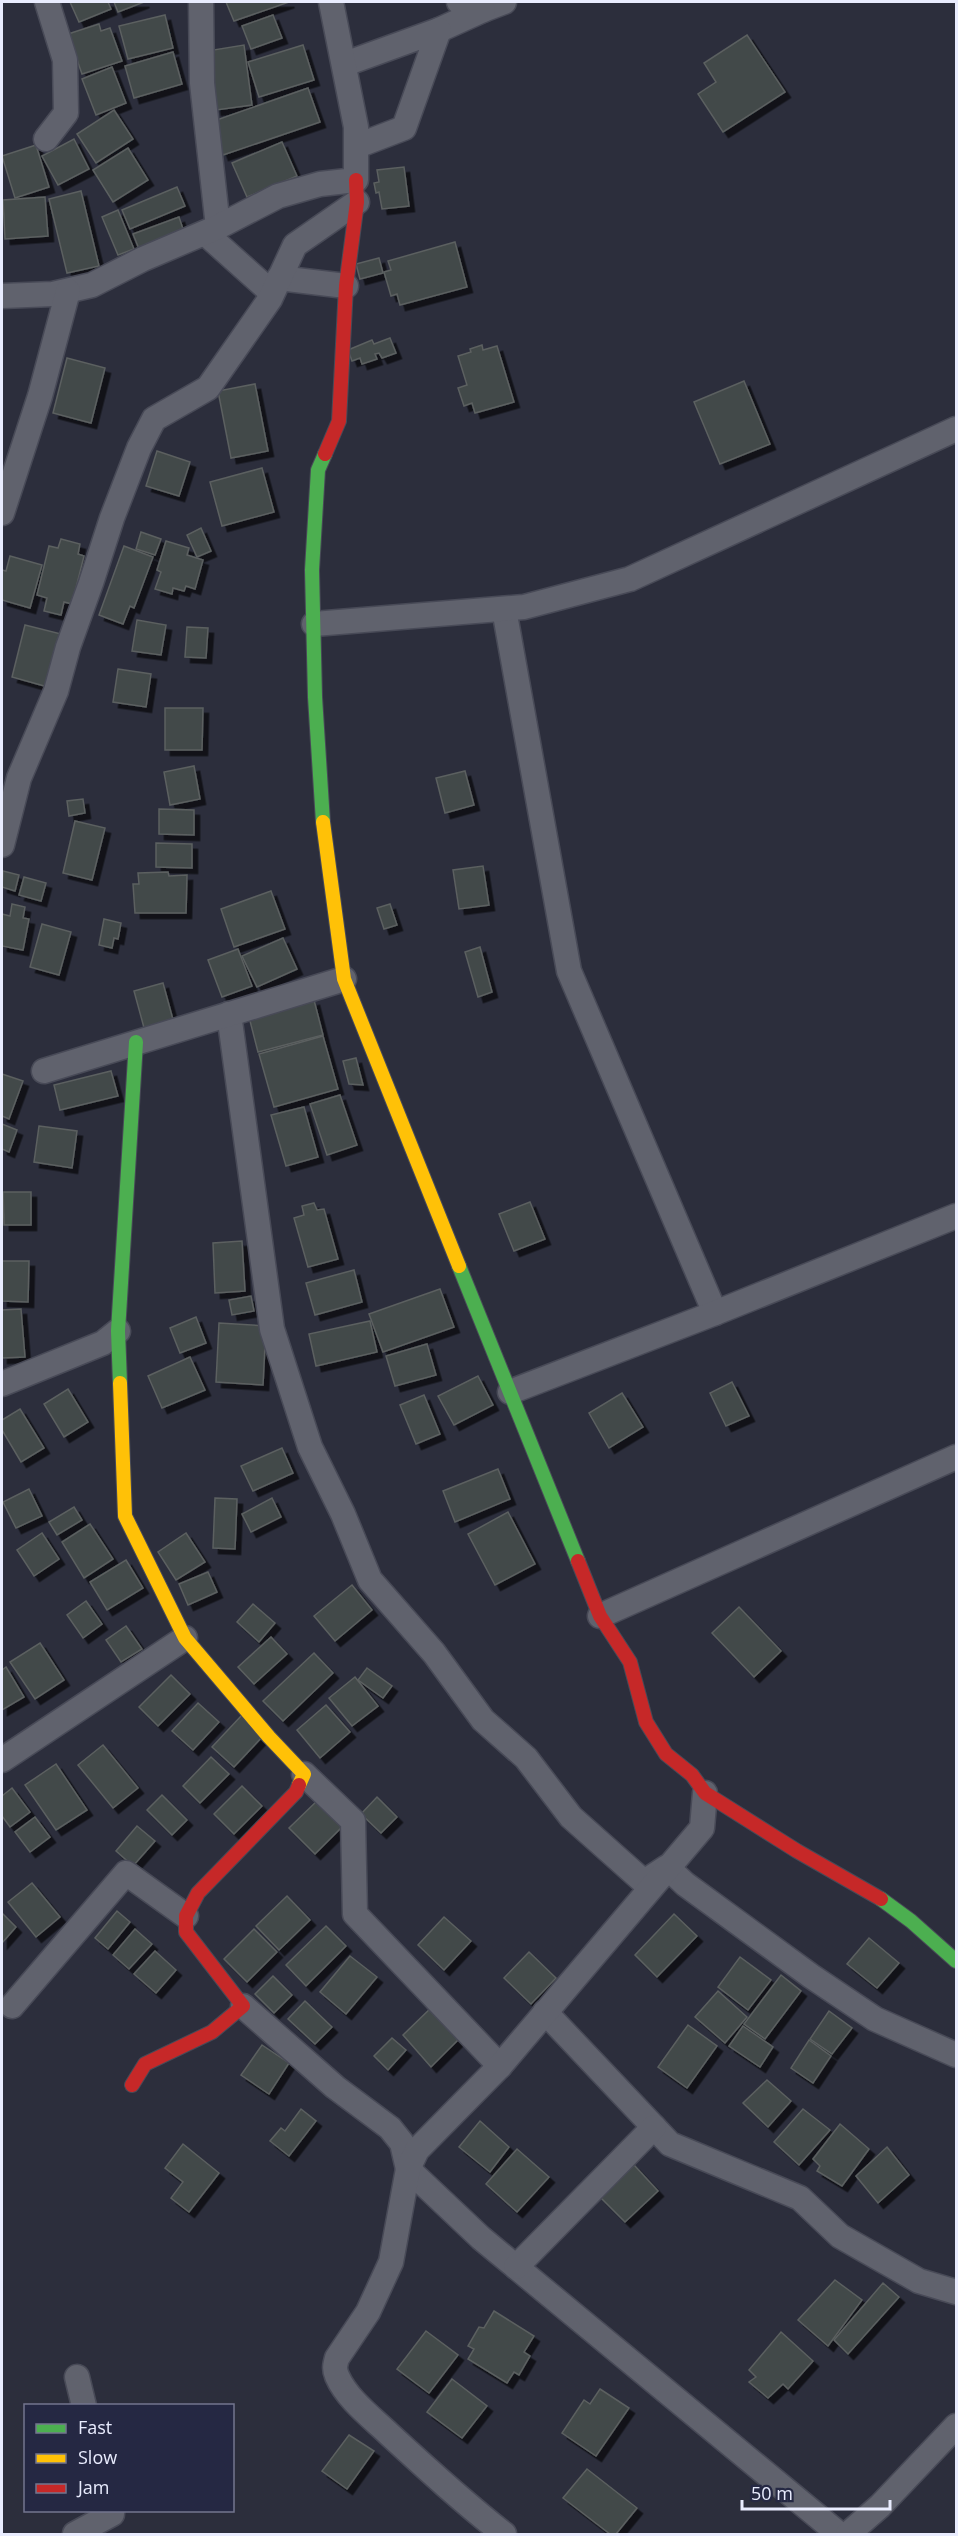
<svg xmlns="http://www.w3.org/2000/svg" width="958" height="2536" viewBox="0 0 958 2536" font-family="'Open Sans',sans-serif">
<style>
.building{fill:#434849;stroke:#5b6060;stroke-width:1.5;filter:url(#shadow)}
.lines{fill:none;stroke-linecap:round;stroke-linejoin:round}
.street-casing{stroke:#484a57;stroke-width:27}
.fast-casing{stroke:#484a57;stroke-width:16}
.slow-casing{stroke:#484a57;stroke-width:16}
.jam-casing{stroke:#484a57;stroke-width:16}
.street{stroke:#60626d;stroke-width:24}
.fast{stroke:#4caf50;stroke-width:14}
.slow{stroke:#ffc107;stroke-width:14}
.jam{stroke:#c62828;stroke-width:14}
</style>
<defs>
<filter id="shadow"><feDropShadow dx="5.5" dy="5.5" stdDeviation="0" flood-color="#0009"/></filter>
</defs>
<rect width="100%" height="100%" fill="#2c2e3c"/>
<g class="building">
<polygon points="70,2 108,2 111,9 79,22"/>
<polygon points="114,2 144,2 118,12"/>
<polygon points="226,2 289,2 234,21"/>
<polygon points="165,15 173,48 128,59 119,26"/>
<polygon points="273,15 282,38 251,49 242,26"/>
<polygon points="99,24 101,31 110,28 122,61 82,74 68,34"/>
<polygon points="747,35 785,92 723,132 698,94 716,82 704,63"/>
<polygon points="244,45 252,105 216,110 207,51"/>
<polygon points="303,45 314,80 259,97 248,62"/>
<polygon points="173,52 182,84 134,98 125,66"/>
<polygon points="112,67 126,103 96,115 82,79"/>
<polygon points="308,88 320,122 223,155 211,122"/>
<polygon points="114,110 133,139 96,163 77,134"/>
<polygon points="74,139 89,169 58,185 42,156"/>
<polygon points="282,142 297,176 247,197 232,163"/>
<polygon points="36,145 49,187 15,198 2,156"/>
<polygon points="128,148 148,180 113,202 93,170"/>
<polygon points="404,167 409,206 382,209 379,192 376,193 374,183 379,182 377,170"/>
<polygon points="177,187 185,206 130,229 122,210"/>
<polygon points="81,191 99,266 67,273 49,199"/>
<polygon points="45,197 48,236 5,239 3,200"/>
<polygon points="118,210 134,249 118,255 102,217"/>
<polygon points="179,217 184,232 139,249 133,234"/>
<polygon points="455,242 467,287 400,305 397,294 391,296 384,272 391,270 388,261"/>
<polygon points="379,258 383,273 360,279 356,264"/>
<polygon points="390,338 396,353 382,358 379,353 375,354 377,359 362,364 360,358 352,361 348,350 372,340 374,344"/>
<polygon points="482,345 483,350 497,346 514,402 475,413 472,403 464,406 458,388 467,385 458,356 471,352 470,349"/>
<polygon points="67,358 105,368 91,423 53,413"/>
<polygon points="744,381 770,444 720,464 694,402"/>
<polygon points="255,384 268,451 231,458 218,391"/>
<polygon points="157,451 190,462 179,496 146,486"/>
<polygon points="262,468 274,512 222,526 210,482"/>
<polygon points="201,528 211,551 197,557 187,535"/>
<polygon points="141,532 161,539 155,555 136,549"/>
<polygon points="61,539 80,544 78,554 84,556 72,604 64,602 61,615 44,611 47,598 37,595 49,546 58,548"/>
<polygon points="166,541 189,548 187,555 203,560 195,589 186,586 184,591 173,588 172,594 155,589 161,572 157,570"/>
<polygon points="124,546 153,557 134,608 130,606 123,624 99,615"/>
<polygon points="10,556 42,565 30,608 2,600 2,570 6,571"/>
<polygon points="137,620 166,625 161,655 132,651"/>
<polygon points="25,625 61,634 48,687 12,677"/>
<polygon points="187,627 208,628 206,658 185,657"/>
<polygon points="118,669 151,674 146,707 113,702"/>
<polygon points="165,708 203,708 202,750 165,750"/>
<polygon points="194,766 200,799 170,805 164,772"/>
<polygon points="465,771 474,805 445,813 436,778"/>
<polygon points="83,799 85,813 69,816 67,801"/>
<polygon points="159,809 194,810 194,835 159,834"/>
<polygon points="75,821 105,828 92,880 63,873"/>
<polygon points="156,843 192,844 192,868 156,867"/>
<polygon points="483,866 489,905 459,909 453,870"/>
<polygon points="3,871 19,875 15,891 2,887"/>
<polygon points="168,872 169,876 187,875 186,913 135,913 133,884 139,884 138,873"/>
<polygon points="24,877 46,883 41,901 19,895"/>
<polygon points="271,891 285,929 234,947 221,909"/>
<polygon points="12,904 25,907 23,918 29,919 23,950 2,946 2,914 10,916"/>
<polygon points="390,904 397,925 384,929 377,908"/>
<polygon points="104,919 121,923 118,939 114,938 112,948 99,945"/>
<polygon points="42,924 71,932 59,975 30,967"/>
<polygon points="283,938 297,969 257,987 242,956"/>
<polygon points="480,947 492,992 478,997 465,952"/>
<polygon points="238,949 252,986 222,997 208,960"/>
<polygon points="163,983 175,1027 146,1035 134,991"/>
<polygon points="314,1000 323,1035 258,1052 249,1017"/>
<polygon points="323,1036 338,1089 274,1107 259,1054"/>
<polygon points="356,1058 363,1085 349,1084 343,1061"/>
<polygon points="111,1071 118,1096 60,1110 54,1085"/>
<polygon points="2,1074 23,1081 9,1119 2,1116"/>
<polygon points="340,1095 357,1145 327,1155 310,1104"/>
<polygon points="304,1107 318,1157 286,1166 271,1115"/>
<polygon points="2,1124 17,1130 9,1152 2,1149"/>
<polygon points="39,1126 77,1131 72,1168 34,1162"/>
<polygon points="3,1192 31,1192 31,1225 4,1225"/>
<polygon points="530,1202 545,1239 514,1251 499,1214"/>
<polygon points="314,1203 317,1210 324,1209 338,1259 308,1267 294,1218 304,1215 302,1206"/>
<polygon points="242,1241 245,1291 215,1293 213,1243"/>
<polygon points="2,1261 29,1261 28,1302 2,1301"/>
<polygon points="354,1270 362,1302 315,1315 306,1283"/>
<polygon points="440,1289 454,1327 383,1352 369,1314"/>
<polygon points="251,1296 254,1311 232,1315 229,1300"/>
<polygon points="21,1309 25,1357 2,1358 2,1310"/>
<polygon points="196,1317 206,1343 180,1353 170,1328"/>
<polygon points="370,1321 377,1352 316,1366 309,1334"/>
<polygon points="219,1323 266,1326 263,1385 216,1382"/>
<polygon points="427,1344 436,1375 395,1386 386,1356"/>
<polygon points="190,1357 205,1390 162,1408 148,1376"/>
<polygon points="478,1376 493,1405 454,1425 438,1396"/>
<polygon points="732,1382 749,1416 726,1426 710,1393"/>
<polygon points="68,1389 88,1422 64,1437 44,1404"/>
<polygon points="622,1393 643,1427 609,1448 589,1413"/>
<polygon points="424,1395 440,1434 416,1444 400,1405"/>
<polygon points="20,1409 44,1448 21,1462 2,1430 2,1420"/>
<polygon points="282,1448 293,1473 253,1491 241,1466"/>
<polygon points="498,1469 510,1499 455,1522 443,1491"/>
<polygon points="29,1489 42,1516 16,1528 3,1502"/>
<polygon points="215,1498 237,1499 235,1549 213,1548"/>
<polygon points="272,1498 281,1517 251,1532 242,1514"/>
<polygon points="74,1507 82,1520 57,1535 49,1522"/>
<polygon points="508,1512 535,1564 495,1585 468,1534"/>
<polygon points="90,1524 113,1559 84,1578 62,1542"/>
<polygon points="42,1533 59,1559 34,1576 17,1550"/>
<polygon points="186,1533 205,1562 176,1580 158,1552"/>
<polygon points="126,1560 143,1588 107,1610 90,1582"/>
<polygon points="208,1572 217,1592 188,1605 179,1584"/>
<polygon points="352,1585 372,1610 335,1641 314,1616"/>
<polygon points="86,1601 102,1624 83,1638 67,1615"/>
<polygon points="253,1604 275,1623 259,1642 237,1622"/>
<polygon points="739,1607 781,1651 754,1677 712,1633"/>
<polygon points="126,1626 142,1649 121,1662 106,1640"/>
<polygon points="271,1637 287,1654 254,1684 238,1667"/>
<polygon points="40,1643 64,1680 35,1699 10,1662"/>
<polygon points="314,1653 333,1673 283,1721 263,1701"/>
<polygon points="6,1667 24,1697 2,1710 2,1670"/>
<polygon points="367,1668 392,1686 383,1698 358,1680"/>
<polygon points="171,1675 190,1694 158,1726 139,1707"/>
<polygon points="355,1677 378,1706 352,1726 329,1698"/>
<polygon points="198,1703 219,1722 193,1750 172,1731"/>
<polygon points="326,1705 350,1732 320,1758 297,1730"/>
<polygon points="242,1715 264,1735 234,1767 212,1747"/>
<polygon points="103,1745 138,1788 113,1808 78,1765"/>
<polygon points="211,1757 229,1774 200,1803 183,1786"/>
<polygon points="56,1764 87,1810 56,1830 25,1785"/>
<polygon points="242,1786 262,1806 234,1834 214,1814"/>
<polygon points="12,1788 30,1812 10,1827 2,1816 2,1796"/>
<polygon points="162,1795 187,1820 172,1835 147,1810"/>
<polygon points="377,1797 397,1817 381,1833 361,1814"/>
<polygon points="319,1799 344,1825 315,1854 289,1828"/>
<polygon points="35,1817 50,1837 30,1852 15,1832"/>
<polygon points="137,1826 155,1841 133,1866 116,1851"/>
<polygon points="32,1883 60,1917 36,1937 8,1902"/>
<polygon points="287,1896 310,1920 279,1950 256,1926"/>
<polygon points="117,1911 130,1922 108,1949 95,1938"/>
<polygon points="2,1913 16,1927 2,1943"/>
<polygon points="674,1914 697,1936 657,1977 635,1955"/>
<polygon points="444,1917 471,1941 444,1970 418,1945"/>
<polygon points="326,1926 346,1946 306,1986 286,1965"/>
<polygon points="135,1929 152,1944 129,1969 113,1955"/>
<polygon points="254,1929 277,1952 247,1982 224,1959"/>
<polygon points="869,1938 899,1963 877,1988 847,1964"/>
<polygon points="155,1951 176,1970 156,1993 134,1974"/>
<polygon points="529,1952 556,1978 531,2004 504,1978"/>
<polygon points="350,1956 377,1977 346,2014 320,1992"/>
<polygon points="740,1957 771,1980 748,2010 718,1987"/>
<polygon points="781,1975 801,1991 765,2039 744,2024"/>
<polygon points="273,1976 292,1995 274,2013 255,1994"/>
<polygon points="718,1991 747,2017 725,2043 695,2017"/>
<polygon points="305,2001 332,2027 315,2044 288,2019"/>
<polygon points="435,2004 463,2035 431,2067 403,2035"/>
<polygon points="829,2011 852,2028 832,2054 810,2039"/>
<polygon points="688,2025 717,2046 687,2088 658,2067"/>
<polygon points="743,2026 773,2047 760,2067 729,2046"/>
<polygon points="392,2038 406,2050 388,2070 374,2056"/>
<polygon points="809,2040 831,2056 813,2083 791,2068"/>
<polygon points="262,2045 289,2063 269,2094 241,2075"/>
<polygon points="767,2080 791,2101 768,2127 743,2103"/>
<polygon points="301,2109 316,2121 289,2156 270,2141 281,2128 285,2131"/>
<polygon points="803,2109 830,2130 799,2165 774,2142"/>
<polygon points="480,2121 509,2147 490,2172 459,2147"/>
<polygon points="840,2124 869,2149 842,2186 817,2171 820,2166 813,2159"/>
<polygon points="183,2144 219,2173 189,2212 171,2198 183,2182 165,2168"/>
<polygon points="887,2147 909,2175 878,2203 856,2176"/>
<polygon points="517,2149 549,2177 517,2212 486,2184"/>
<polygon points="634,2165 658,2191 625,2222 601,2198"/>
<polygon points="835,2280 862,2300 828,2346 798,2320"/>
<polygon points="883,2283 899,2297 848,2354 834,2340"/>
<polygon points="494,2311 534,2336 524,2352 530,2356 519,2375 514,2372 507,2383 468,2359 474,2349 468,2346 479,2327 484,2328"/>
<polygon points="426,2331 458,2355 429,2393 397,2369"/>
<polygon points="781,2332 813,2361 788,2389 783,2384 768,2398 749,2382 756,2377 749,2370"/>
<polygon points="452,2379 487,2406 462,2438 427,2412"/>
<polygon points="600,2389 629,2408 596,2456 562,2433 584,2400 590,2404"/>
<polygon points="349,2435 374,2451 347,2489 322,2471"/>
<polygon points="587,2469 637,2508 616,2534 610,2534 563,2498"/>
</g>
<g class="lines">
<g class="street-casing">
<g id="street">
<polyline points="201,2 202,83 218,227"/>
<polyline points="483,10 504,2"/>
<polyline points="439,30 483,10 459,2"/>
<polyline points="345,64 439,30 404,128 357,146"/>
<polyline points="46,139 66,113 65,60 47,2"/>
<polyline points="205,233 272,293"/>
<polyline points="279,278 346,286"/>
<polyline points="2,296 53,294 92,285 143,259 218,227 278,196 320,184 356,180 356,127 331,2"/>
<polyline points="2,513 40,396 68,291"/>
<polyline points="504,609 569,971 715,1313"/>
<polyline points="314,624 524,607 630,579 956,429"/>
<polyline points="2,845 19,778 56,691 68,647 91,583 112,518 139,448 154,419 208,388 270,299 295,245 357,202"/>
<polyline points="229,1014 272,1329 310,1447 343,1514 370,1580 434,1653 483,1720 526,1758 571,1817 644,1882 667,1867 685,1884 811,1976 875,2019 956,2055"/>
<polyline points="44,1071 344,979"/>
<polyline points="2,1384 103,1343 118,1331"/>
<polyline points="510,1392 715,1313 956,1216"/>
<polyline points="600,1616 956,1457"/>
<polyline points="2,1760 185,1638"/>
<polyline points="304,1774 353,1821 355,1914 500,2066"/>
<polyline points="12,2006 126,1873 186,1916"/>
<polyline points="243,2006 335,2087 390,2128 402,2143 408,2169 481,2238 839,2534"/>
<polyline points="545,2012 670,2144 800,2198 840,2236 919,2281 956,2292"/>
<polyline points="516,2267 654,2127"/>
<polyline points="77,2377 84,2406"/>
<polyline points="75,2534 112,2514 112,2510"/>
<path d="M 504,2534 C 464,2503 427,2469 389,2434 C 371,2417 347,2399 337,2376 C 334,2369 335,2365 337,2358 L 368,2312 L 391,2262 L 408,2169 L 417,2150 L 500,2066 L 702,1828 L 705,1793"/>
<polyline points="848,2534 880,2506 956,2426"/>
</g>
</g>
<g class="fast-casing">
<g id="fast">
<polyline points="323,822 315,697 312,570 318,470 325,454"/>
<polyline points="459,1266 578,1561"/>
<polyline points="120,1383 118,1331 136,1042"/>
<polyline points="881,1899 911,1921 956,1961"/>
</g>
</g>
<g class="slow-casing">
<g id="slow">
<polyline points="323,822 344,979 459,1266"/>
<polyline points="120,1383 125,1516 185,1638 269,1737 304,1774 299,1785"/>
</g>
</g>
<g class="jam-casing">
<g id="jam">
<polyline points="325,454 339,421 346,286 357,202 356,180"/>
<polyline points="578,1561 600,1616 630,1662 646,1722 666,1754 692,1775 705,1793 797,1851 881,1899"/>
<polyline points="132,2085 145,2064 212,2032 243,2006 186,1932 186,1916 198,1893 296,1792 299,1785"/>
</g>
</g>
<use href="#street" class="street"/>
<use href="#fast" class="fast"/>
<use href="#slow" class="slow"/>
<use href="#jam" class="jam"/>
</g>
<rect width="958" height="2536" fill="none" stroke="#e9ecfe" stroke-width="6"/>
<rect x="24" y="2404" width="210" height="108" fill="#252843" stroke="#73768e" stroke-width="1.5"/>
<rect x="36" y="2424" width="30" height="9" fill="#4caf50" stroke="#73768e" stroke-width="1.5"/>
<text x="78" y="2434" font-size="18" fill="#e9ecfe">Fast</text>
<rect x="36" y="2454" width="30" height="9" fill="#ffc107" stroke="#73768e" stroke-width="1.5"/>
<text x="78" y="2464" font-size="18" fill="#e9ecfe">Slow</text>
<rect x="36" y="2484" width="30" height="9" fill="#c62828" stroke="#73768e" stroke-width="1.5"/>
<text x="78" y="2494" font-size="18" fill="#e9ecfe">Jam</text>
<path d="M742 2500v9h148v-9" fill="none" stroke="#e9ecfe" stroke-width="3"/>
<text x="751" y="2500" font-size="18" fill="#e9ecfe" stroke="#252843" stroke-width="4.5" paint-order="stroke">50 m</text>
</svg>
